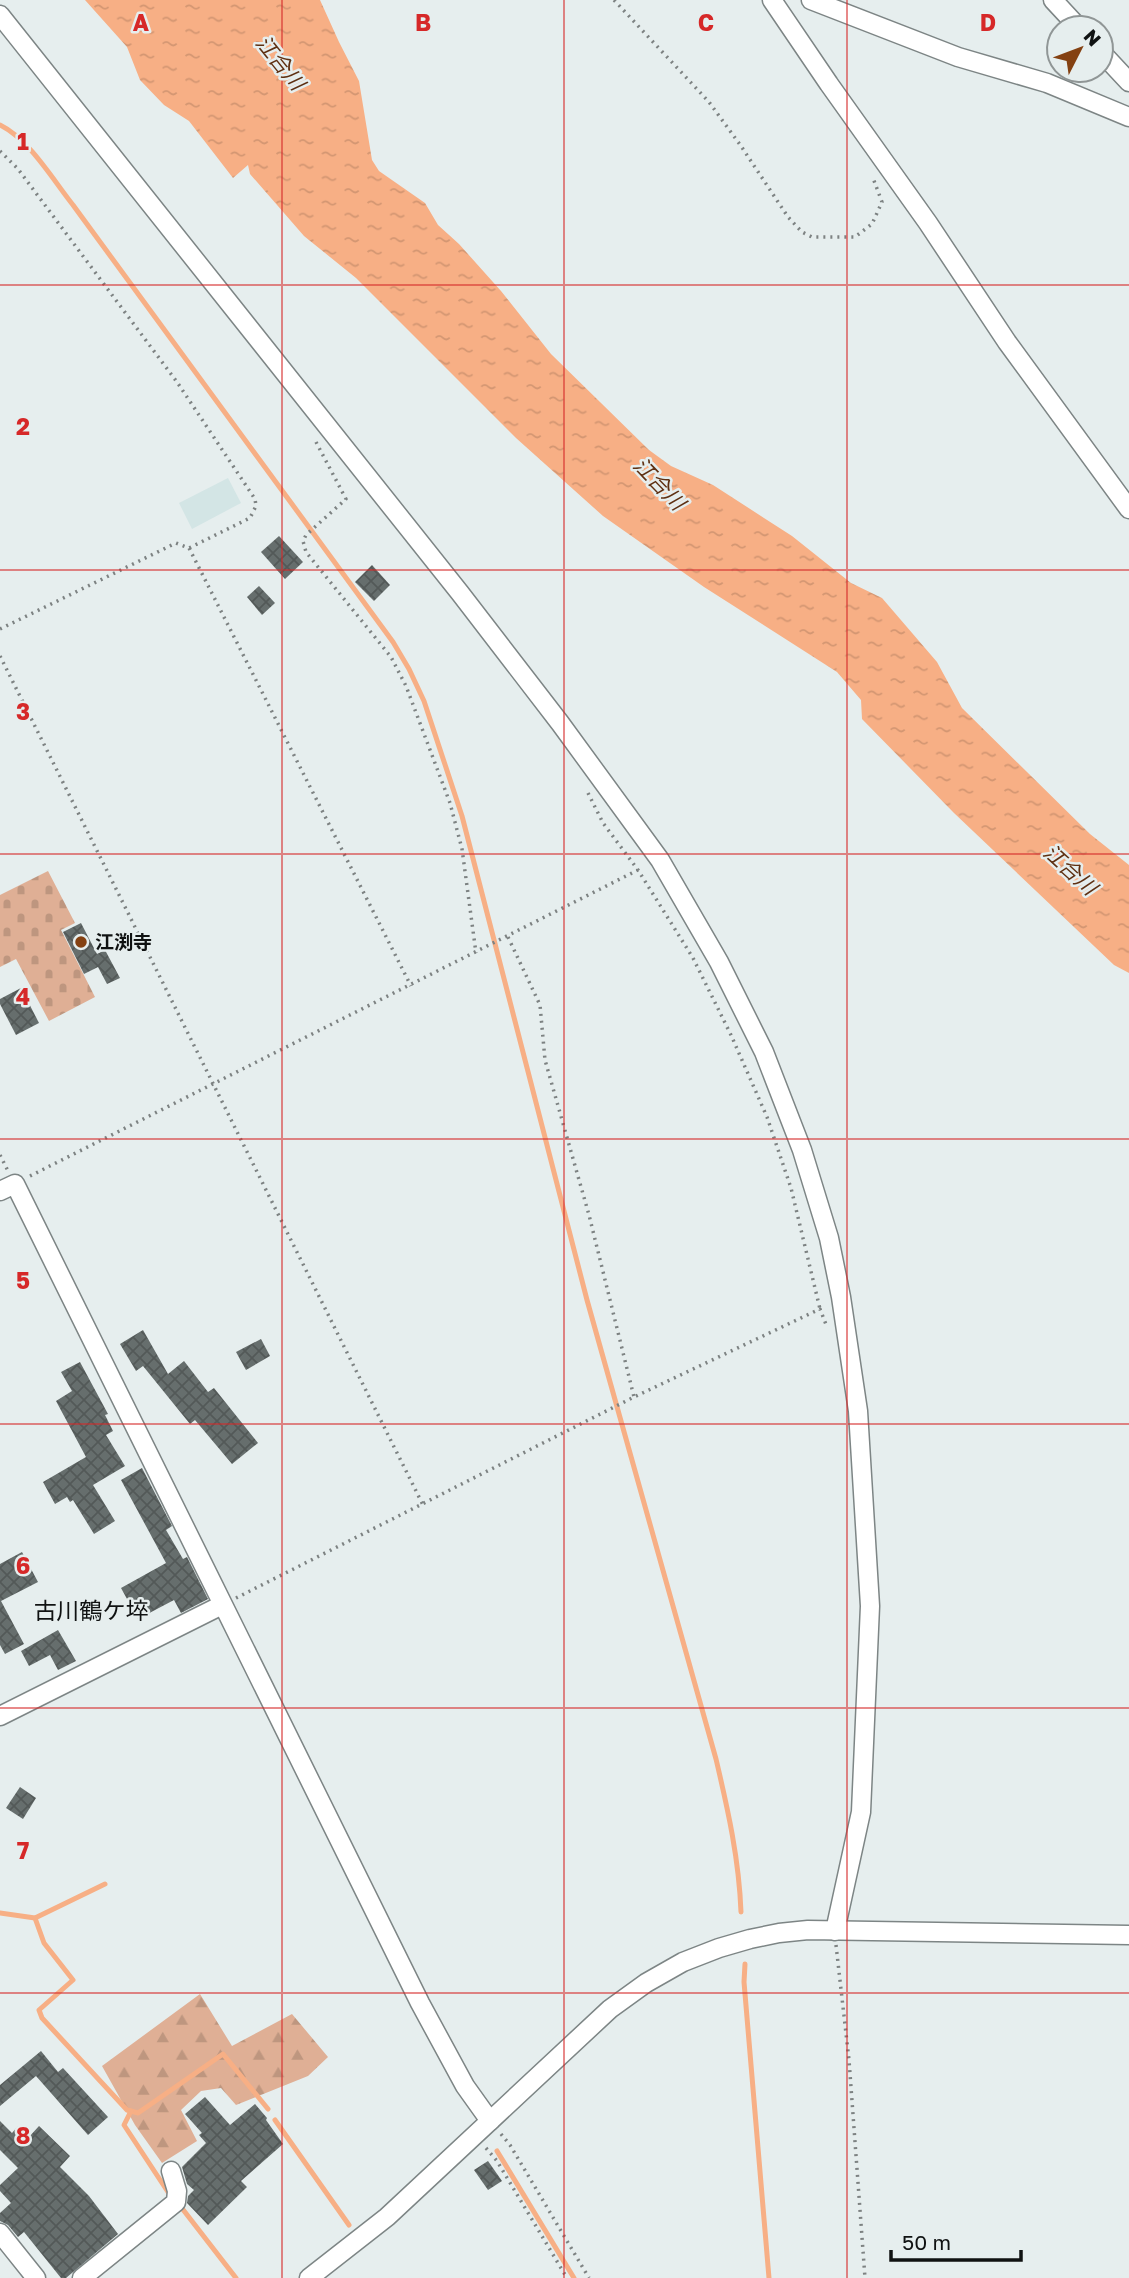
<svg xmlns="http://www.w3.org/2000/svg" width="1129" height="2278" viewBox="0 0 1129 2278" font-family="'Golos Text','Noto Sans JP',sans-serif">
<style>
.built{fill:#d3e5e5}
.forest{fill:url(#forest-firs)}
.cemetery{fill:url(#cemetery-stones)}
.water{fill:url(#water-ripples)}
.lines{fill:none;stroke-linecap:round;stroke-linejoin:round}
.stream{stroke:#f7af85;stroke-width:5}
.building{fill:url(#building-cross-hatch)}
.minor-casing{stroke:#7d8585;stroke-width:21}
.path{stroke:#7d8282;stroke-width:3.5;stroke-dasharray:2 5;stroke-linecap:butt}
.minor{stroke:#fff;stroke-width:18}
.grid{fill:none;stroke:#d62828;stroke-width:2;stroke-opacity:0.55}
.poi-dot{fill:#844112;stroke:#e6eeee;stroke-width:2.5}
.labels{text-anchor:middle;stroke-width:5;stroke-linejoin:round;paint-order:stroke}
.poi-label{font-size:19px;font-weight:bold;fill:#101212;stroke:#e6eeee;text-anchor:start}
.water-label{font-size:21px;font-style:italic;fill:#5f3012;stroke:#e6eeee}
.quarter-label{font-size:23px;fill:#101212;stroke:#e6eeee}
.grid-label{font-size:23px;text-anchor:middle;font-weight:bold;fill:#d62828;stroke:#e6eeee;stroke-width:5;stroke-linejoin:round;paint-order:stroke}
</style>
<defs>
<pattern id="forest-firs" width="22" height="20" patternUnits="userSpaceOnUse" patternTransform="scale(1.75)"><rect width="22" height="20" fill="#dfaf95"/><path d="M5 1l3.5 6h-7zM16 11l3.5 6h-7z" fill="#be967f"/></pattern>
<pattern id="cemetery-stones" width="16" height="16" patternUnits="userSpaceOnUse" patternTransform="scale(1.75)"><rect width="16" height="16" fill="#dfaf95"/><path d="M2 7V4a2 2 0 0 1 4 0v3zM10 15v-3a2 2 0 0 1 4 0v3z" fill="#be967f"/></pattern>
<pattern id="water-ripples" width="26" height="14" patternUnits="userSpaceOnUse" patternTransform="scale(1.75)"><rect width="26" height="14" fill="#f7af85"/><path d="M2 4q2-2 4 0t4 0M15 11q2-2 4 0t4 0" fill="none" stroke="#d39672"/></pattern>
<pattern id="building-cross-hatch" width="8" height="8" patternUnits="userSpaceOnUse" patternTransform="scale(1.75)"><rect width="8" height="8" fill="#666e6d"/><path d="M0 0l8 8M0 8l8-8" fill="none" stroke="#535958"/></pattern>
</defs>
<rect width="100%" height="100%" fill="#e6eeee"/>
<polygon class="built" points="228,478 241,503 192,529 179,503"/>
<polygon class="forest" points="200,1994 232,2046 292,2014 328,2057 308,2076 236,2105 221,2088 201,2091 181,2110 197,2141 162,2163 135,2125 102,2066"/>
<polygon class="cemetery" points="48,871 75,923 61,930 95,997 49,1021 16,959 0,967 0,895"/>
<polygon class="water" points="85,0 320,0 339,42 359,81 372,160 379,171 425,203 438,225 459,244 501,291 551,354 649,450 671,466 713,485 792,536 851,583 882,598 937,662 962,708 1090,834 1129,865 1129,973 1114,965 954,813 862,719 861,700 837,672 704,587 603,516 516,438 356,278 304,236 250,174 248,165 233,178 189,121 164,105 140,80 127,47"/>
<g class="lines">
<g class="stream">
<path d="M 0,125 C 29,139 53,180 73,205 L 393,642 L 409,669 L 424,701 L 462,816 L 587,1300 L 716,1759 C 728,1810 739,1859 741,1912"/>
<polyline points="0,1913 35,1918 105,1884"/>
<polyline points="35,1918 44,1943 73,1980 39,2010 42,2018 127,2110 138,2113 223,2054 268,2109"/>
<polyline points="745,1964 744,1982 769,2278"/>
<polyline points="131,2111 124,2125 168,2192"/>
<polyline points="275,2120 349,2225"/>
<polyline points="497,2151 574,2278"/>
<polyline points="181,2207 236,2278"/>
</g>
</g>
<g class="building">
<polygon points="279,536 303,562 285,579 261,552"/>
<polygon points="372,565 390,585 374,601 355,582"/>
<polygon points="259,586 275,603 262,615 247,597"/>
<polygon points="81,923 97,954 105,950 120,978 107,984 98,967 84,974 63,932"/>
<polygon points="21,988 39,1023 16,1035 0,1004 0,999"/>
<polygon points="143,1330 168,1374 184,1361 208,1392 214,1388 258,1443 232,1464 195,1420 190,1424 143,1366 136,1371 120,1344"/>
<polygon points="261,1339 270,1356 246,1370 236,1352"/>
<polygon points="80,1362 108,1414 105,1415 113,1431 106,1435 125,1466 93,1485 115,1521 94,1534 73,1500 70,1502 67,1497 55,1504 43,1482 86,1457 56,1401 72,1391 61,1372"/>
<polygon points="142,1468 172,1526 166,1530 183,1559 187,1557 208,1599 181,1613 174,1600 138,1619 121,1588 166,1563 121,1480"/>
<polygon points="22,1552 38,1582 1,1601 24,1644 5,1654 0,1645 0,1564"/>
<polygon points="58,1630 76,1661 58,1670 50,1655 29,1666 21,1651"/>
<polygon points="20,1787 36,1798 23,1819 6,1808"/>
<polygon points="41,2051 58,2072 63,2068 108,2117 88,2135 36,2076 0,2106 0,2085"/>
<polygon points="205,2097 230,2125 255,2104 267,2118 266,2120 283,2144 241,2181 247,2187 208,2225 187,2203 188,2196 194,2190 187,2184 182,2167 206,2143 199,2135 202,2133 185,2114"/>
<polygon points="0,2121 12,2133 18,2126 29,2137 39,2126 70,2156 60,2167 89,2196 118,2234 66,2278 61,2278 24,2232 18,2237 8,2225 0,2221 0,2213 11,2203 0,2191 0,2185 18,2168 0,2150"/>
<polygon points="488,2161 502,2181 488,2190 474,2170"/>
</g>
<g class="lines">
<g class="minor-casing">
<g id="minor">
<polyline points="772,0 829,84 928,223 1007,342 1129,509"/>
<polyline points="811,0 958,57 1047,83 1129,117"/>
<polyline points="1053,0 1079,28"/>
<polyline points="0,15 460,593 560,723 660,860 719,962 764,1052 802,1150 829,1238 841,1297 858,1411 870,1606 861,1812 835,1931"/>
<polyline points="1101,52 1129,82"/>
<polyline points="0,1191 15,1184 420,2003 465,2086 490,2121"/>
<polyline points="0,1716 222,1605"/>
<polyline points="0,2233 36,2278"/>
<polyline points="82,2278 176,2202 177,2191 171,2171"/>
<polyline points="309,2278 387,2217 610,2009 646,1983 683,1962 719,1948 750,1939 779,1933 808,1930 1129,1935"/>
</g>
</g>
<g class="path">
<polyline points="614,0 709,102 741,146 788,217 802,232 812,237 855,237 872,224 882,202 873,178"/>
<polyline points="0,151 18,169 177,382 255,499 256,506 250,518 189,548"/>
<polyline points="316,442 346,499 306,535 303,541 306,552 391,657 406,686 450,803 462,849 476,953"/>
<polyline points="0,629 176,543 189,548 411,986"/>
<polyline points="0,656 423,1505"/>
<polyline points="588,793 603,823 638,870 693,958 731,1035 767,1117 791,1188 820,1309"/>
<polyline points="508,937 540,1005 545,1060 589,1215 634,1397"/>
<polyline points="0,1155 8,1171"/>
<polyline points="30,1176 638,870"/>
<polyline points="236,1598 634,1397 820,1309 827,1327"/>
<polyline points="836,1945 849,2060 865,2278"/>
<polyline points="501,2134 510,2145 589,2278"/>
<polyline points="486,2148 497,2161 567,2278"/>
</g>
<use href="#minor" class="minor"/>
</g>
<path class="grid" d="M 282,0 L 282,2278M 564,0 L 564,2278M 847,0 L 847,2278M 0,285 L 1129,285M 0,570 L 1129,570M 0,854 L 1129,854M 0,1139 L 1129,1139M 0,1424 L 1129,1424M 0,1708 L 1129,1708M 0,1993 L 1129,1993"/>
<circle class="poi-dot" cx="81" cy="942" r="7"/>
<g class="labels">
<g class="poi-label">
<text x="95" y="949">江渕寺</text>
</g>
<g class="water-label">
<text transform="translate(280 63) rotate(51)" y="7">江合川</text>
<text transform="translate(659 484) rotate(46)" y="7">江合川</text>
<text transform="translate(1070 870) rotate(42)" y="7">江合川</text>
</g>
<g class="quarter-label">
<text x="91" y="1619">古川鶴ケ埣</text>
</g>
</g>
<g class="grid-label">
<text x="141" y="31">A</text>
<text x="423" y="31">B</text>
<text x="706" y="31">C</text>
<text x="988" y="31">D</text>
<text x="23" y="150">1</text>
<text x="23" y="435">2</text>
<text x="23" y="720">3</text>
<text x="23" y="1005">4</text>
<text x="23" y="1289">5</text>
<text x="23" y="1574">6</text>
<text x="23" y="1859">7</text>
<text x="23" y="2144">8</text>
</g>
<g transform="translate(1080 49) rotate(48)"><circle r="33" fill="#e6eeee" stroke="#909696" stroke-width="2"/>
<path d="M0-5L12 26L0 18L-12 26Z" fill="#844112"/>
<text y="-10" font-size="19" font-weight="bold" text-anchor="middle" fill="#101212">N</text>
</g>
<path d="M891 2250v10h130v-10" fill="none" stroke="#101212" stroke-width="3.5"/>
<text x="902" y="2250" font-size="21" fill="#101212" stroke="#e6eeee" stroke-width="5" paint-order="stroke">50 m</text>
</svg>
